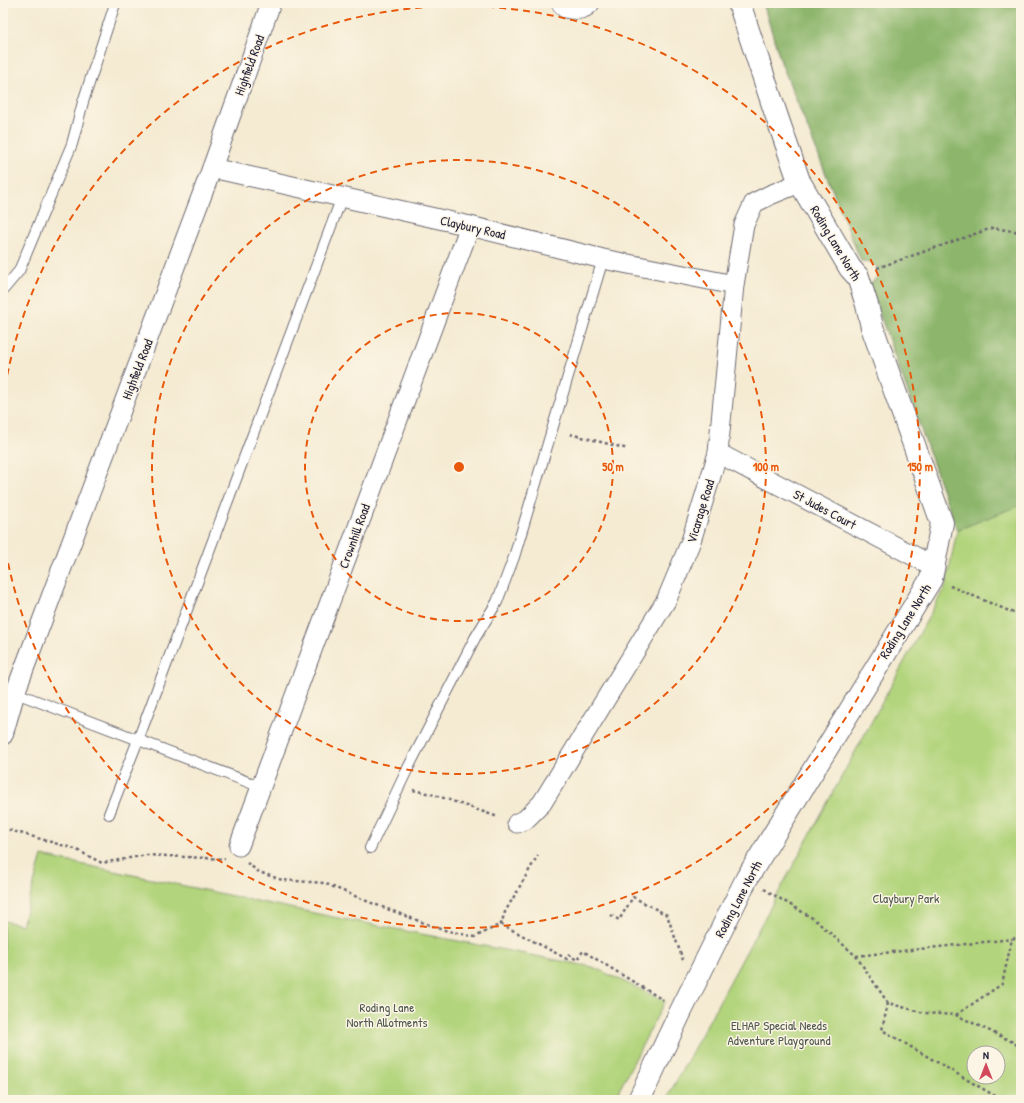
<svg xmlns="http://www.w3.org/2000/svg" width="1024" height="1103" viewBox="0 0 1024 1103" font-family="'Patrick Hand',sans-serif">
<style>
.green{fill:#b2d47c;stroke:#6a7b5c;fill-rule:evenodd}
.forest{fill:#8db66c;stroke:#586c54}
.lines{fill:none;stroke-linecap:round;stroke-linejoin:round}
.service-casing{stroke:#6c6870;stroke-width:12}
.minor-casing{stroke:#6c6870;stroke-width:21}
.tertiary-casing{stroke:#6c6870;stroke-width:24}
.path{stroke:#6c6870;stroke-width:2.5;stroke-dasharray:3 3;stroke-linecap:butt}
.service{stroke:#fff;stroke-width:10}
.minor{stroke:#fff;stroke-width:19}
.tertiary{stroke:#fff;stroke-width:22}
.ring{fill:none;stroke:#e8590c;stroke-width:2;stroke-dasharray:7 5}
.labels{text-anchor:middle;stroke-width:3;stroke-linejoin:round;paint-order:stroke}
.street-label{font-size:13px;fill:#22223b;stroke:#fcf5e5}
.park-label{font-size:13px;fill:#4d574e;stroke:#fcf5e5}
.centre{fill:#e8590c;stroke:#fcf5e5;stroke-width:2}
.ring-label{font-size:12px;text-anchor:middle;font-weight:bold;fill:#e8590c;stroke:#fcf5e5;stroke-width:3;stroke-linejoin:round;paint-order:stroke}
</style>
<rect width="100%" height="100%" fill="#fcf5e5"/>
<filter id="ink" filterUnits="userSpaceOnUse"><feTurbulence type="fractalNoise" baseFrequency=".025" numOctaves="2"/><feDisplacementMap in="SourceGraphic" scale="8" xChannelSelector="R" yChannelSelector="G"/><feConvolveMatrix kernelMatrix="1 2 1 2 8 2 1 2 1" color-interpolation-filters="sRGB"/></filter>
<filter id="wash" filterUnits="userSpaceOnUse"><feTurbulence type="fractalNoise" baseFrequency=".012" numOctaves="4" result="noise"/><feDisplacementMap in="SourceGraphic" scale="16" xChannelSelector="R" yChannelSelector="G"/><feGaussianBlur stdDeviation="0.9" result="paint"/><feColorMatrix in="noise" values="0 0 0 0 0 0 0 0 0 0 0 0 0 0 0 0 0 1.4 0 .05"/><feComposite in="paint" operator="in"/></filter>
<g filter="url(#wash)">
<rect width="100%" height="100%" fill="#f5ebd3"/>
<g class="green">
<path d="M 763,3 L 1021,3 L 1021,1100 L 666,1100 L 752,941 L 946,585 L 957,530 L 869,284 L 876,279 L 878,268 L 870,262 L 861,261 L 781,62 ZM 974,1053 L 998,1053 L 998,1077 L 974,1077 Z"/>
<polygon points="42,856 328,916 593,967 665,1001 614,1100 3,1100 3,924 4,921 22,925"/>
</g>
<polygon class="forest" points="763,3 1021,3 1021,505 957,530 869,284 876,279 878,268 870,262 861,261 781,62"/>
</g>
<g filter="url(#ink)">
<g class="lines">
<g class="service-casing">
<g id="service">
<polyline points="3,290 19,271 72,144 83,102 114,7"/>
<polyline points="3,688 261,787"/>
<polyline points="109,814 138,740 342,197"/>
<polyline points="370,848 407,770 475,638 497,602 514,557 603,259"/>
</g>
</g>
<g class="minor-casing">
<g id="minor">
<path d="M 561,3 L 565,8 C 573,10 584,11 590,3"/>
<polyline points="212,168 470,226 603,259 734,285"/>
<polyline points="718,453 933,566"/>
<polyline points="3,735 15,693 212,168 271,3"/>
<polyline points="517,823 525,820 542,803 667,599 691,541 718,453 734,285 744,225 754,203 770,195 792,186 799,181"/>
<polyline points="239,846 470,226"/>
</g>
</g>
<g class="tertiary-casing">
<polyline id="tertiary" points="639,1100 681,1011 747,878 931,579 942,523 872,327 867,305 858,277 850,268 799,181 777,117 739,3"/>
</g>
<g class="path">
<polyline points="877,268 992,228 1021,232"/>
<polyline points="570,434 628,449"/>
<polyline points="950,586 1021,616"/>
<polyline points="413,790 435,795 498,817"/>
<polyline points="3,828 75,849 102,863 147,855 225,859"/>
<polyline points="247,863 259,872 282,880 324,883 369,902 440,929 475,937 501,924 505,912 538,855"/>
<polyline points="764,889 814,919 856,956 888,1003 924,1013 956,1015 1015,1043 1021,1051"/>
<polyline points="611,915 619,920 633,897 667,915 683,960"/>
<polyline points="501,924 567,959 569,955 577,960 583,951 663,1000"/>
<polyline points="856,956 1012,939"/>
<polyline points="888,1003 882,1030 1002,1100"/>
<polyline points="956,1015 1002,984 1012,939 1021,936"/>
</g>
<use href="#service" class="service"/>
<use href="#minor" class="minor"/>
<use href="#tertiary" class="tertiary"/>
</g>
</g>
<g class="ring">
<circle cx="459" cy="467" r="154"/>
<circle cx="459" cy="467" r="307"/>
<path d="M3 399A461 461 0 1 1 3 535"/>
</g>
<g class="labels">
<g class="street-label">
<text transform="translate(249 65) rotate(-70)" y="5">Highfield Road</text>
<text transform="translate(473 227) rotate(13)" y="5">Claybury Road</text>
<text transform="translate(836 243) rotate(59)" y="5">Roding Lane North</text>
<text transform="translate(137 369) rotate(-69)" y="5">Highfield Road</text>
<text transform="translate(825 509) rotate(28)" y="5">St Judes Court</text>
<text transform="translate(700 511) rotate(-73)" y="5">Vicarage Road</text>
<text transform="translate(354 536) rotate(-70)" y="5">Crownhill Road</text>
<text transform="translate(905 621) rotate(-58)" y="5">Roding Lane North</text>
<text transform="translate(738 899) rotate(-62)" y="5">Roding Lane North</text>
</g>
<g class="park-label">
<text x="906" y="903">Claybury Park</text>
<text x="387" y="1012">Roding Lane<tspan x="387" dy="15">North Allotments</tspan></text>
<text x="779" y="1030">ELHAP Special Needs<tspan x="779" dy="15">Adventure Playground</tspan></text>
</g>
</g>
<circle cx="459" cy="467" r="6" class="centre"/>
<g class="ring-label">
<text x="613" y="471">50 m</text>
<text x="766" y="471">100 m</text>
<text x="920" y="471">150 m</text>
</g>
<rect width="1024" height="1103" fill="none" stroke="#fcf5e5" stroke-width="16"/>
<g transform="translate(986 1065)"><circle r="19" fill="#fcf5e5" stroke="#a5a1a1"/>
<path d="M0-3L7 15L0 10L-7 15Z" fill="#d1495b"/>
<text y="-6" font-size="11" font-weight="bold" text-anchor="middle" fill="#22223b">N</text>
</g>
</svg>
